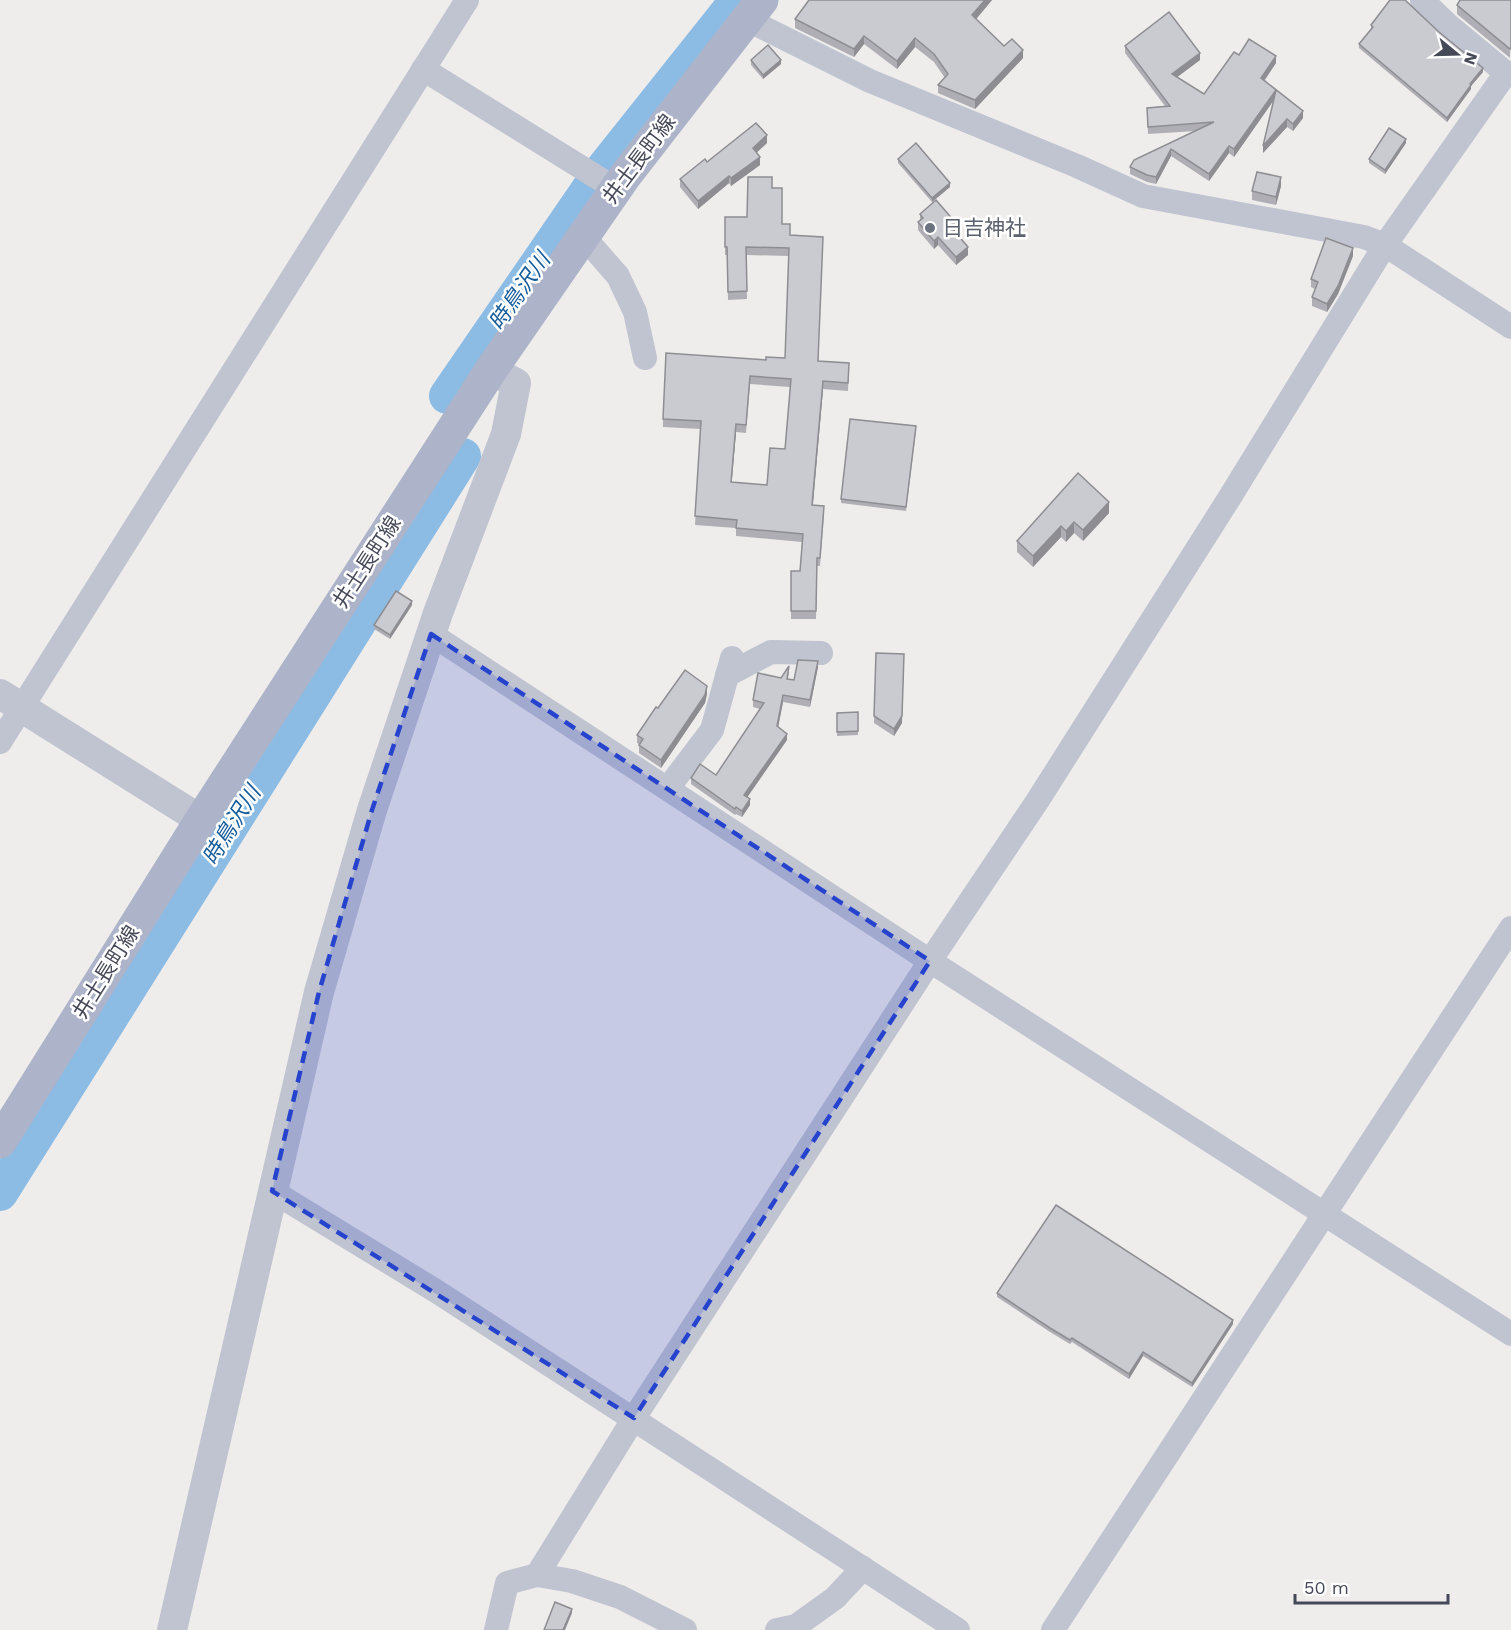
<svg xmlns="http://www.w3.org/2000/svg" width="1511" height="1630" viewBox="0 0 1511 1630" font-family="'Work Sans','Noto Sans JP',sans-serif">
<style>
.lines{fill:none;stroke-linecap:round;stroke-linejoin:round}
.river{stroke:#8cbbe4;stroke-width:36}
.minor{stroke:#c0c4d0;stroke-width:24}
.tertiary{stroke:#c0c4d0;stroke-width:30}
.primary{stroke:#adb4c9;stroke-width:33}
.wall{fill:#aeaeb4;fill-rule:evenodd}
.shaded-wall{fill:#8d8d92}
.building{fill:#cacad1;stroke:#8d8d92;stroke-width:1.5;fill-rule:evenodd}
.marked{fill:#2643ce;fill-opacity:0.2;stroke:#2643ce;stroke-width:4.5;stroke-dasharray:12 8;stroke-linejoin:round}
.worship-dot{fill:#6b7280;stroke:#fff;stroke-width:2}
.labels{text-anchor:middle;stroke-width:5;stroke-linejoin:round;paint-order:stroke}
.street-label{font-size:21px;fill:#464a58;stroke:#fff}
.worship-label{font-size:21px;fill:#5b616d;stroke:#fff;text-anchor:start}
.water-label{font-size:22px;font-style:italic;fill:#165c9a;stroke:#fff}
</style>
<rect width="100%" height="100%" fill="#efedec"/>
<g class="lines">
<g class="river">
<polyline points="604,168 729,11"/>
<polyline points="447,396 592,185"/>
<polyline points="0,1193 463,456"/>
</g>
<g class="minor">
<polyline points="746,19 870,81 1077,166 1143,196 1364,237 1385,245 1511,327"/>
<polyline points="423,69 616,189"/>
<polyline points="583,236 618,276 635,312 645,358"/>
<polyline points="431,634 930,961 1511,1334"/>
<polyline points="727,675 771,652 821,653"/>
<polyline points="0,742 467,0"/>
<polyline points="668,788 712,730 732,658"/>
<polyline points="272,1191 436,1291 958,1630"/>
<polyline points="496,1630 507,1583 537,1575"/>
<polyline points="685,1630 620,1597 572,1581 537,1575 634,1418 930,961 1038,800 1230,497 1385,245 1506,73 1448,25 1422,0"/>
<polyline points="777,1630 796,1626 835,1598 863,1568"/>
<polyline points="1053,1630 1511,928"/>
</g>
<g class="tertiary">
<polyline points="0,694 201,820"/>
<polyline points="172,1630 319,992 372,810 438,613 506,434 516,383 491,370"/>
</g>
<polyline class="primary" points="0,1142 201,820 491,370 625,176 762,0"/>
</g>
<g class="wall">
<polygon points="809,0 992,0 976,19 1004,46 1023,58 975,109 938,93 938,85 945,78 934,62 915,47 897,69 864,44 854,57 795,28 795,19"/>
<polygon points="1511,0 1510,58 1457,14 1457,5"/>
<polygon points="1371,25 1483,72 1471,86 1471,89 1447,122 1359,48 1359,44 1371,29"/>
<polygon points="1125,46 1200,60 1177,77 1204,94 1239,55 1276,63 1265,80 1303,118 1293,131 1287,127 1263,153 1273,101 1234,157 1229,153 1209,181 1171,156 1156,184 1147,182 1130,174 1130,167 1196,131 1148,134 1147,108 1165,106 1125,53"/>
<polygon points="751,60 781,64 763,79 751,65"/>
<polygon points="767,143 756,153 760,165 731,186 729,183 698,209 680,187 680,179 707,162"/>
<polygon points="1406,143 1385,174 1369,163 1369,159"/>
<polygon points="898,159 950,187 932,202 898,163"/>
<polygon points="1281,186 1276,205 1252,200 1252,191"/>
<path d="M 772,188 L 782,224 L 790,235 L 819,361 L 849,371 L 848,391 L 823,389 L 813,505 L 824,514 L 820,566 L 817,566 L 816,619 L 791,619 L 791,571 L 800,571 L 802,542 L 736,536 L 736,528 L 695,525 L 701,429 L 663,427 L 663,419 L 766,360 L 785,358 L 789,256 L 746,255 L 747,299 L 728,300 L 727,255 L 725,255 L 725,217 L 747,217 ZM 750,384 L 790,387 L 785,449 L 767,485 L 731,483 L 736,432 L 746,433 Z"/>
<polygon points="920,214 955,230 954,231 968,255 956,265 938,245 934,249 918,230 918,222 920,220"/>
<polygon points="1353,256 1338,294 1327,312 1312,306 1312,297 1315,289 1311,287 1311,279"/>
<polygon points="916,431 906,511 841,503 841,499"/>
<polygon points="1109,502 1109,513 1083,541 1074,533 1066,542 1061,537 1033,567 1017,552 1017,541"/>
<polygon points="412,605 390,639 374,629 374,625"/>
<polygon points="876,653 902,723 894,736 874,723"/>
<polygon points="818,667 810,707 783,702 778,727 787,740 747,797 750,805 742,817 736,814 735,815 691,784 691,778 716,775 760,709 753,707 753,700 789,672 788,679 794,680"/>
<polygon points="707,694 705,703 661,768 639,753 639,744 637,743 637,735 658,708"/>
<polygon points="858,712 858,735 837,736 837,713"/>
<polygon points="997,1293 1233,1324 1192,1387 1143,1356 1129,1379 1072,1342 1070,1344 1050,1332 997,1297"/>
</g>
<g class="shaded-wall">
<polygon points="985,0 992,0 972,24 972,15"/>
<polygon points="864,36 864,44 854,57 854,49"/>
<polygon points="915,38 915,47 897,69 897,61"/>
<polygon points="1023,50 1023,58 975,109 975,100"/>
<polygon points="1200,53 1200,60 1172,81 1172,74"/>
<polygon points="1276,56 1276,63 1261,85 1261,78"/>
<polygon points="781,60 781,64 763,79 763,75"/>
<polygon points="1483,68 1483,72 1471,86 1471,89 1447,122 1447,118 1470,84"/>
<polygon points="1276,90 1276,97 1234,157 1234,149"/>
<polygon points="1303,111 1303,118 1293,131 1293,124"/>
<polygon points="1287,119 1287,127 1263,153 1263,146"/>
<polygon points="767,135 767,143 753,156 753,148"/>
<polygon points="1406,139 1406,143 1385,174 1385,170"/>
<polygon points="1229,146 1229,153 1209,181 1209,174"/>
<polygon points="1171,149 1171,156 1156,184 1156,177"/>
<polygon points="760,157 760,165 731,186 731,178"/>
<polygon points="729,176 729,183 698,209 698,201"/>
<polygon points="1281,177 1281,186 1276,205 1276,197"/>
<polygon points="950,183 950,187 932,202 932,198"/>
<polygon points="955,222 955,230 950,234 950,226"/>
<polygon points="938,237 938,245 934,249 934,241"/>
<polygon points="968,247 968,255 956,265 956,257"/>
<polygon points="1353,248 1353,256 1338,294 1327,312 1327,304"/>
<polygon points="823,381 823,389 812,513 812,505"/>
<polygon points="736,424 736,432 731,491 731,482"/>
<polygon points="1109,502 1109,513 1083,541 1083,530"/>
<polygon points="1074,522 1074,533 1066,542 1066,531"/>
<polygon points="1061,526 1061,537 1033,567 1033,556"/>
<polygon points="412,601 412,605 390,639 390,635"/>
<polygon points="904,654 902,723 894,736 894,729"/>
<polygon points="818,661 818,667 810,707 810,700"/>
<polygon points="707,686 707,694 705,703 661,768 661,760"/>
<polygon points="783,695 783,702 777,733 777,726"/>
<polygon points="787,734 787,740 744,802 744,795"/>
<polygon points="750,799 750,805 742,817 742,811"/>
<polygon points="1233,1320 1233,1324 1192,1387 1192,1383"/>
<polygon points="1143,1352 1143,1356 1129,1379 1129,1374"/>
<polygon points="572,1609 572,1613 565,1630 563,1630"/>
</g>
<g class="building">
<polygon points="809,0 985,0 972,15 1004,46 1012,39 1023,50 975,100 938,85 948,74 934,54 915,38 897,61 864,36 854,49 795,19"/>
<polygon points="1390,0 1405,0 1439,32 1483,68 1470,84 1471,85 1447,118 1359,44 1373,27 1371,25"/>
<polygon points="1460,0 1511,0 1511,47 1510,49 1457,5"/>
<polygon points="1169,12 1200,53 1172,74 1204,94 1234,52 1239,55 1249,39 1276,56 1261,78 1303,111 1293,124 1287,119 1263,146 1276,90 1234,149 1229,146 1209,174 1171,149 1156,177 1147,175 1130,167 1134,160 1214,122 1148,127 1147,108 1170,106 1125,46"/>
<polygon points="768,45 781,60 763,75 751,60"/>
<polygon points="756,123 767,135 753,148 760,157 731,178 729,176 698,201 680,179 705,159 707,162"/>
<polygon points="1389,128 1406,139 1385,170 1369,159"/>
<polygon points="916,143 950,183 932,198 898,159"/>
<polygon points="1257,172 1281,177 1276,197 1252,191"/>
<path d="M 748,177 L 772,177 L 772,188 L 782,188 L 782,224 L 790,224 L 790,235 L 823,237 L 818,361 L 849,363 L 848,383 L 823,381 L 812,505 L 824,506 L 820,558 L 817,558 L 816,611 L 791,611 L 791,571 L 800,571 L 803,534 L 736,528 L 737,520 L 695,516 L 701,421 L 663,419 L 666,353 L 766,360 L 766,357 L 785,358 L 789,248 L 746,247 L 747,291 L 728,292 L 727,247 L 725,247 L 725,217 L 747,217 ZM 750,376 L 791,379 L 785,449 L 770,448 L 767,485 L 731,482 L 736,424 L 746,425 Z"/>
<polygon points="936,200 955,222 950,226 968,247 956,257 938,237 934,241 918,222 923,218 920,214"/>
<polygon points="1326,238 1353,248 1338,286 1327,304 1312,297 1318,282 1311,279"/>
<polygon points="850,419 916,426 906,507 841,499"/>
<polygon points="1078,473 1109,502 1083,530 1074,522 1066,531 1061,526 1033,556 1017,541"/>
<polygon points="396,591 412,601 390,635 374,625"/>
<polygon points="876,653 904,654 902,716 894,729 874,716"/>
<polygon points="798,660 818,661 810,700 783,695 777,726 787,734 744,795 750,799 742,811 736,807 735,809 691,778 700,764 716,775 764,703 753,700 758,673 781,678 789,666 787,679 794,680"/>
<polygon points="685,670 707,686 705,695 661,760 639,745 643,739 637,735 656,707 658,708"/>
<polygon points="858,712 858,731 837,732 837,713"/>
<polygon points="1056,1205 1233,1320 1192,1383 1143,1352 1129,1374 1072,1338 1070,1340 1050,1328 997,1293"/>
<polygon points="555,1602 572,1609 563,1630 544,1630"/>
</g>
<path class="marked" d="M 431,634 L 930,961 L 634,1418 L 272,1191 L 319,992 L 372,810 Z"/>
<circle class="worship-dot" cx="930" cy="228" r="6"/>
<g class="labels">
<g class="street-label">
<text transform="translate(639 159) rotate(-53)" y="7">井土長町線</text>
<text transform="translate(367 562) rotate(-57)" y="7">井土長町線</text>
<text transform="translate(106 972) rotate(-58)" y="7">井土長町線</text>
</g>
<g class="worship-label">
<text x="942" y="235">日吉神社</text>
</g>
<g class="water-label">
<text transform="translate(519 291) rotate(-55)" y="8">時鳥沢川</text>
<text transform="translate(231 825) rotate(-58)" y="8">時鳥沢川</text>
</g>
</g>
<g transform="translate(1457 54) rotate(109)" stroke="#ffffff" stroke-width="4.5" paint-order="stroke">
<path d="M0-4.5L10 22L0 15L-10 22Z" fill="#464a58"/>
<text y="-9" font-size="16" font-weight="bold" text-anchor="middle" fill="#464a58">N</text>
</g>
<path d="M1295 1594v9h153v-9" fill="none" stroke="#464a58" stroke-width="3"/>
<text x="1304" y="1594" font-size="18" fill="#464a58" stroke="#ffffff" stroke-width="4.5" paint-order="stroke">50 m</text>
</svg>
